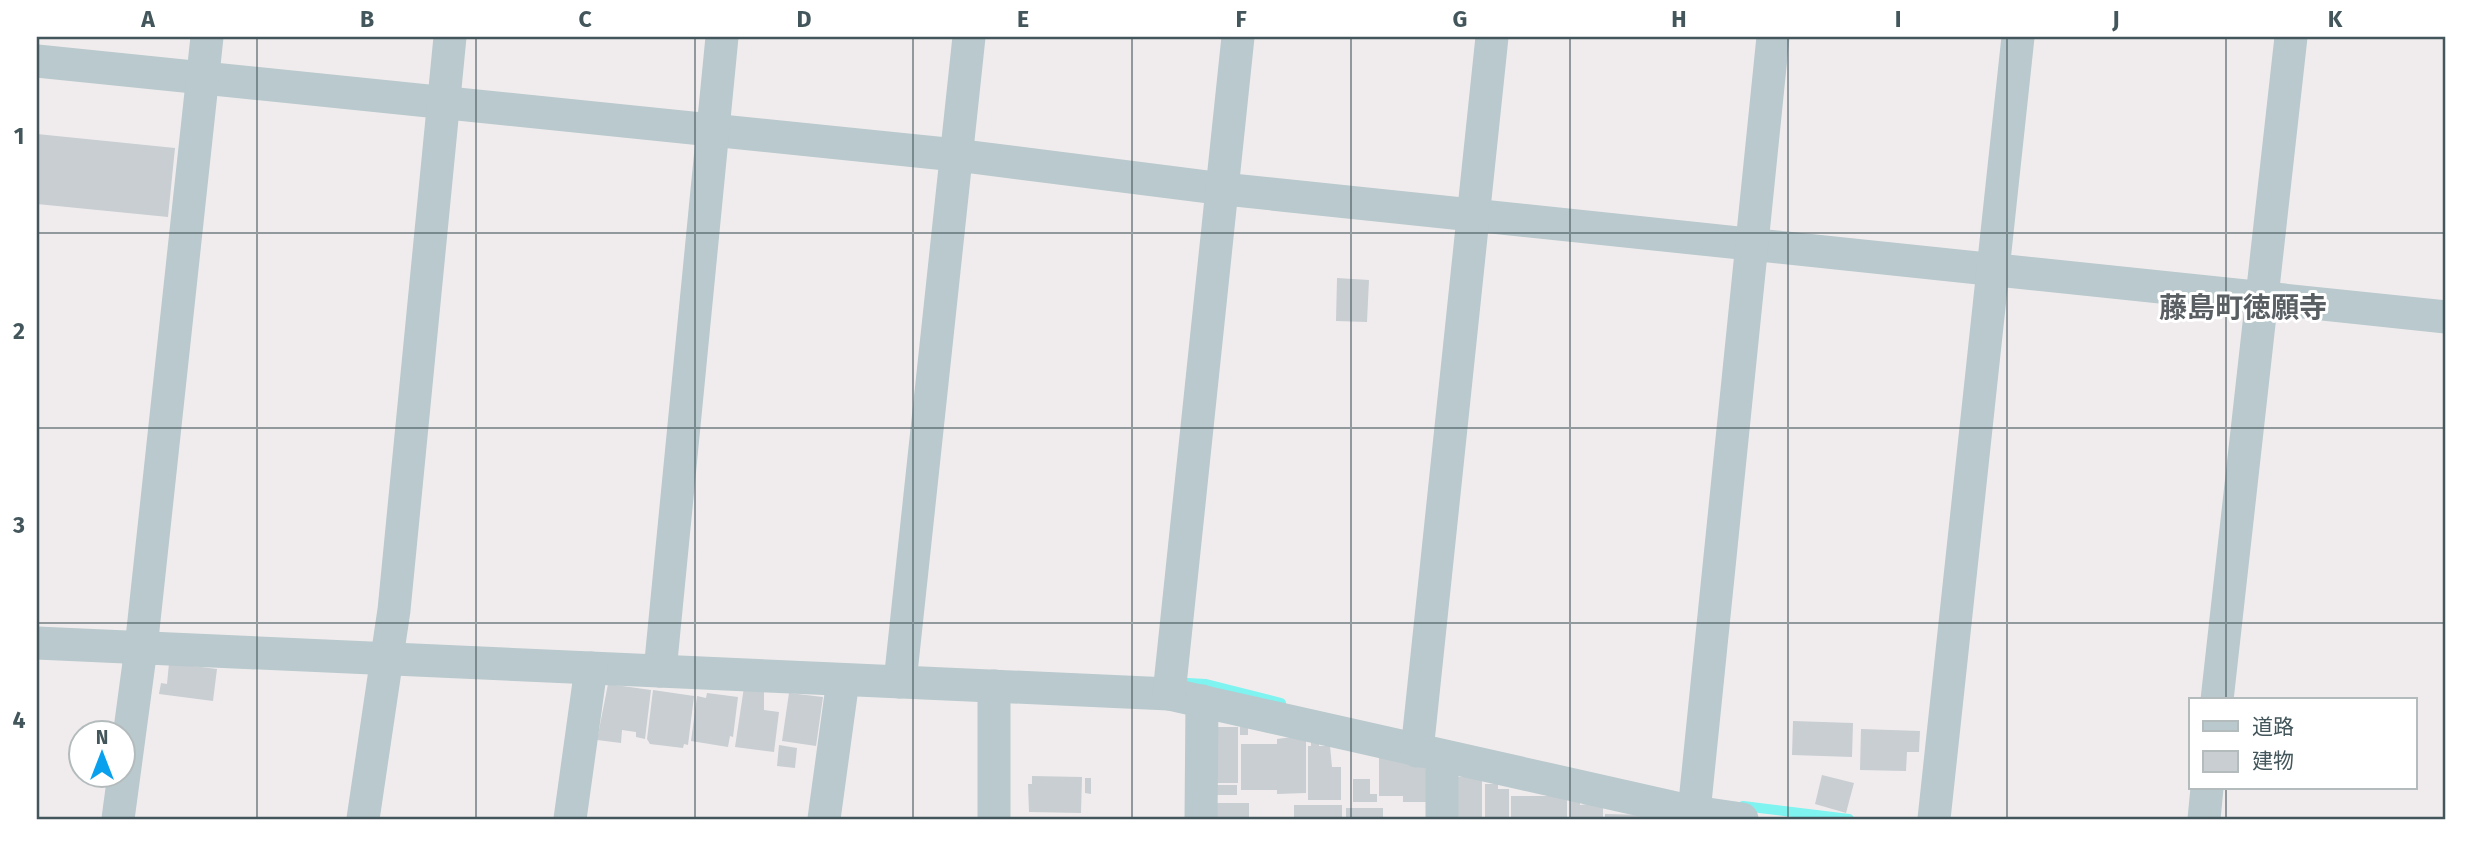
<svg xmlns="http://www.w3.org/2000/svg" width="2483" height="856" viewBox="0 0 2483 856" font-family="'Fira Sans','Noto Sans JP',sans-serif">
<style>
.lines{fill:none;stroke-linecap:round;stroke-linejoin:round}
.stream{stroke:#7ef3f0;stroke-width:10}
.building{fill:#c8ced2}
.minor{stroke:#b9c9cd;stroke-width:33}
.grid{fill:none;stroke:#43565b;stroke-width:2;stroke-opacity:0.55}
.labels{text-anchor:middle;stroke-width:6;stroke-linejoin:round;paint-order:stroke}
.quarter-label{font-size:28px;font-weight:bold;fill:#595f62;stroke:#fff}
.neatline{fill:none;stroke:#43565b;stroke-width:2.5}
.grid-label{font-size:23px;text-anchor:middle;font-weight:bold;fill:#43565b}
</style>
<rect width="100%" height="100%" fill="#f0eced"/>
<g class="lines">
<!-- stream -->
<g class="stream">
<path d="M 1187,683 L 1206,684 L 1281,703"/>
<path d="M 1743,806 L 1849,819"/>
</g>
</g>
<!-- building -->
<g class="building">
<path d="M 37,134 L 175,148 L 168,217 L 37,204 Z"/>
<path d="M 1337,278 L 1369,280 L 1367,322 L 1336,321 Z"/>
<path d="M 169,663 L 217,669 L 213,701 L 159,694 L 161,683 L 167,684 Z"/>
<path d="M 608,684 L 651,690 L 645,739 L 636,737 L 636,732 L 622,730 L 621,743 L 597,740 Z"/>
<path d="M 744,687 L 764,690 L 764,710 L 779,712 L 774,752 L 735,747 Z"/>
<path d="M 653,690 L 694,696 L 688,745 L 684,744 L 683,748 L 650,744 L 647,739 Z"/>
<path d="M 707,693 L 738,697 L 733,737 L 730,736 L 728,747 L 691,741 L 697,696 L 706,698 Z"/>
<path d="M 789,693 L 823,697 L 816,746 L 782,741 Z"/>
<path d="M 1793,721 L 1853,723 L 1852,757 L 1792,755 Z"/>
<rect x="1240" y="725" width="8" height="10"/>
<rect x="1213" y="727" width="25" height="56"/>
<path d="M 1861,729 L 1920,731 L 1919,752 L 1907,752 L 1906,771 L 1860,770 Z"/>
<path d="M 1311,736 L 1319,736 L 1319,746 L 1330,746 L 1332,767 L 1341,767 L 1341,800 L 1308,800 L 1308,746 L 1311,746 Z"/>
<path d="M 1292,737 L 1306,737 L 1306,793 L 1277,794 L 1277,790 L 1241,790 L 1241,744 L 1277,744 L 1277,739 Z"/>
<path d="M 779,745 L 797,748 L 795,768 L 777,766 Z"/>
<path d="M 1379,755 L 1425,764 L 1425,769 L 1432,769 L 1432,802 L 1403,802 L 1403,796 L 1379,796 Z"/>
<path d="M 1482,775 L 1482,819 L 1455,819 L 1455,777 Z"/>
<path d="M 1822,775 L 1854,783 L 1846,813 L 1815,804 Z"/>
<path d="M 1032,776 L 1082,777 L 1081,813 L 1029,812 L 1028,784 L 1032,784 Z"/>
<path d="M 1085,778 L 1091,778 L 1091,794 L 1085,793 Z"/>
<path d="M 1353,779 L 1370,779 L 1370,794 L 1377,794 L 1377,802 L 1353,802 Z"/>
<path d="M 1485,784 L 1498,784 L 1498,789 L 1509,789 L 1509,819 L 1485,819 Z"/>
<rect x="1211" y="785" width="26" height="10"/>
<rect x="1511" y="796" width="56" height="23"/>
<path d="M 1570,800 L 1580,800 L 1580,805 L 1603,802 L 1603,819 L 1570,819 Z"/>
<rect x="1209" y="803" width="40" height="16"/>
<rect x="1294" y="805" width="48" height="14"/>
<rect x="1346" y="808" width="37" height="11"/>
<path d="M 1605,814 L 1685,816 L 1685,819 L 1605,819 Z"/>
</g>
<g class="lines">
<!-- minor -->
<g class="minor">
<path d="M 37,61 L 956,155 L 1224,189 L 2446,317"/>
<path d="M 37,643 L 1169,694 L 1694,812 L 1742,819"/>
<path d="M 660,671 L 722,37"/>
<path d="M 900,682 L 969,37"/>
<path d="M 994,686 L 994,819"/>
<path d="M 1169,694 L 1238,37"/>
<path d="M 2217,700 L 2291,37"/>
<path d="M 1417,751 L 1492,37"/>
<path d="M 1442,757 L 1442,819"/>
<path d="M 1694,812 L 1773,37"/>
<path d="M 118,819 L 141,648 L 207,37"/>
<path d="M 363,819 L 394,610 L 450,37"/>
<path d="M 570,819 L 591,668"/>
<path d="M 824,819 L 843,680"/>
<path d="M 1201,819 L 1202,701"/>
<path d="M 1934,819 L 2018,37"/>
<path d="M 2204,819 L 2207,788"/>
</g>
</g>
<!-- grid -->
<path class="grid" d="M 257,37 L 257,819M 476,37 L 476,819M 695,37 L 695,819M 913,37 L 913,819M 1132,37 L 1132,819M 1351,37 L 1351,819M 1570,37 L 1570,819M 1788,37 L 1788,819M 2007,37 L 2007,819M 2226,37 L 2226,700M 37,233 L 2446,233M 37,428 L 2446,428M 37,623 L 2446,623M 2226,788 L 2226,819"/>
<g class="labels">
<!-- quarter labels -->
<g class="quarter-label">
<text x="2243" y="317">藤島町徳願寺</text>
</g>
</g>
<!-- border -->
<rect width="2483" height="856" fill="none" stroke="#ffffff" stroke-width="77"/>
<!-- legend -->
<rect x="2189" y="698" width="228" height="91" fill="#ffffff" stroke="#b4bbbd" stroke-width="2"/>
<rect x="2203" y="721" width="35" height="10" fill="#b9c9cd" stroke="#b4bbbd" stroke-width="2"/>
<text x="2252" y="734" font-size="21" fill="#43565b">道路</text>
<rect x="2203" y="751" width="35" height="21" fill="#c8ced2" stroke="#b4bbbd" stroke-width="2"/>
<text x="2252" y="768" font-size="21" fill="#43565b">建物</text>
<!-- north arrow -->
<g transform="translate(102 754)"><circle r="33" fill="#ffffff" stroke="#b4bbbd" stroke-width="2"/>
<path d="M0-5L12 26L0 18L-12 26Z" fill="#09a1ed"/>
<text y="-10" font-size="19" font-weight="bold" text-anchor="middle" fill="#43565b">N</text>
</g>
<rect x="38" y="38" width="2406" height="780" class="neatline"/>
<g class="grid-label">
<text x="148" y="27">A</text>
<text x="367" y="27">B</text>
<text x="585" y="27">C</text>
<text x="804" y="27">D</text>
<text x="1023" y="27">E</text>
<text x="1241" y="27">F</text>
<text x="1460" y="27">G</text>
<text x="1679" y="27">H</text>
<text x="1898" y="27">I</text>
<text x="2116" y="27">J</text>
<text x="2335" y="27">K</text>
<text x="19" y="144">1</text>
<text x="19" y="339">2</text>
<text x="19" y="533">3</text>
<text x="19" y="728">4</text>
</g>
</svg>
